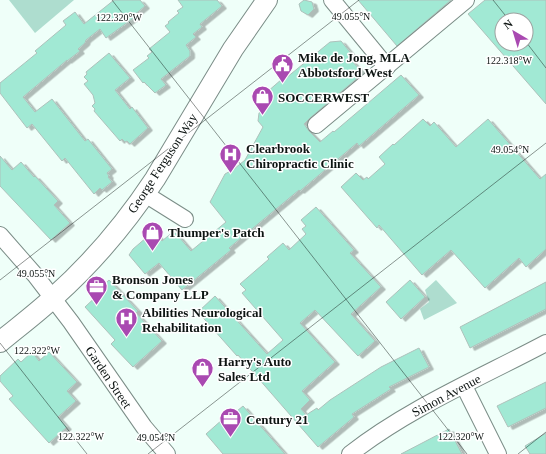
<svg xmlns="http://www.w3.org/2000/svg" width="546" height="454" viewBox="0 0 546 454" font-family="'Times New Roman',serif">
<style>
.green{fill:#aeddcf}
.building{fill:#a1e9d4;stroke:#aec1bb;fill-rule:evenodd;filter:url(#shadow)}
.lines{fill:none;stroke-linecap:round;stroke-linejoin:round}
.minor-casing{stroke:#7b8d87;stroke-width:18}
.major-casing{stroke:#7b8d87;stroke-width:22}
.minor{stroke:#fff;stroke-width:16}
.major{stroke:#fff;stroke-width:20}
.ticks{fill:none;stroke:#0d1412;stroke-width:1;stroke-opacity:0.45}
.labels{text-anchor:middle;stroke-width:3;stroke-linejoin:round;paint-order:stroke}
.poi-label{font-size:13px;font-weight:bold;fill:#0d1412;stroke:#fff;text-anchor:start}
.street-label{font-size:13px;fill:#0d1412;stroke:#fff}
.ticks-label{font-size:10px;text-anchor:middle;fill:#0d1412;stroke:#fff;stroke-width:3;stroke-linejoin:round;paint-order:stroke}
</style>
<defs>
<filter id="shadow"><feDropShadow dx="4.5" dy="2.5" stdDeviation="0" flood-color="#0004"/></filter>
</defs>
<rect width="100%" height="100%" fill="#effff9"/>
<!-- green -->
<g class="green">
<path d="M 9,0 L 74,0 L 35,33 Z"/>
<path d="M 436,280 L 457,303 L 424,320 L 420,309 L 429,302 L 425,290 Z"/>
</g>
<!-- building -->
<g class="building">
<path d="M 114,0 L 140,0 L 145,6 L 133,16 L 135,17 L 106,38 L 100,29 L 86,40 L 85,43 L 78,49 L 80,51 L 67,61 L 67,60 L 23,97 L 35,112 L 52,99 L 85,141 L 88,139 L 112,169 L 107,173 L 109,176 L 108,177 L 112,182 L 102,190 L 100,188 L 94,194 L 65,158 L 62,161 L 32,124 L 27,128 L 0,93 L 0,83 L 37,53 L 35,51 L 66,25 L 63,21 L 75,12 L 84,24 Z"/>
<path d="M 178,0 L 217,0 L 222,6 L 200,24 L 202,27 L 193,34 L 196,37 L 186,45 L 190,51 L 190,56 L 161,79 L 166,85 L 155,93 L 144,82 L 143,83 L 133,70 L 149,58 L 147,56 L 152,52 L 149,49 L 170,32 L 165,26 L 169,23 L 168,22 L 179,13 L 177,11 L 183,7 Z"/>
<path d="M 304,0 L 312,2 L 314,9 L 308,15 L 301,11 L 299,4 Z"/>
<path d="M 358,0 L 451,0 L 397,46 Z"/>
<path d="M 485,0 L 546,0 L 546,104 L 468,14 ZM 502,20 L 526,20 L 526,44 L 502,44 Z"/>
<path d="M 341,41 L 354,57 L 351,60 L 361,71 L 361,75 L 310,118 L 304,124 L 309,131 L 320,142 L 333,131 L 334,132 L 401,75 L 419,95 L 359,146 L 357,143 L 300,191 L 299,190 L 229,248 L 231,250 L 182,290 L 159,263 L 145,274 L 129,255 L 133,249 L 154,231 L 162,241 L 174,231 L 191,251 L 226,222 L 210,202 L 225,174 L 234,169 L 245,160 L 263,127 L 258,121 L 259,113 L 265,106 L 267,92 L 282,79 L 286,78 L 330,42 Z"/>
<path d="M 109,53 L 130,78 L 115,90 L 130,109 L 132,107 L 148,128 L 130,144 L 127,141 L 125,142 L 122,139 L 120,141 L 94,111 L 95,109 L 92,106 L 95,103 L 93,95 L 84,84 L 88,81 L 84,77 L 87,74 L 86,72 Z"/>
<path d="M 423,119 L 430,126 L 434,122 L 456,147 L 488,119 L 540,179 L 546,174 L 546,249 L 526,267 L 519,258 L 485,288 L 451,250 L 422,275 L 379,225 L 377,228 L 341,187 L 356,173 L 363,180 L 367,177 L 368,179 L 385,164 L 379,157 L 393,144 L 394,145 Z"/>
<path d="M 0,156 L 12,170 L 21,162 L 34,177 L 35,176 L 58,201 L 54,205 L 70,223 L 51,240 L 0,186 Z"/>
<path d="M 316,207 L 354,250 L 350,253 L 381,287 L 351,314 L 375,341 L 358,356 L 315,310 L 300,323 L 335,362 L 302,391 L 310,400 L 301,409 L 306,415 L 317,408 L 318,410 L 330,400 L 381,367 L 419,348 L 429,367 L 389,387 L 391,389 L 352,414 L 354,417 L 318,447 L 238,355 L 237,356 L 198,312 L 215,296 L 267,354 L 283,340 L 242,293 L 246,290 L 240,284 L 269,259 L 267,257 L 283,243 L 289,250 L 306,234 L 302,229 L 306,226 L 301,220 Z"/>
<path d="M 109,280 L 138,311 L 136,313 L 162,341 L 133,367 L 111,344 L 115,340 L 85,307 L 102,291 L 99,289 Z"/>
<path d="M 410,280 L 425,297 L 401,319 L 386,302 Z"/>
<path d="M 546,282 L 546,309 L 470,348 L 460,327 Z"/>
<path d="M 32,352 L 39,361 L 49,352 L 77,382 L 67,391 L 76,401 L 58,417 L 67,427 L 49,443 L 9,399 L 13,396 L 0,381 L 0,376 L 18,359 L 21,362 Z"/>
<path d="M 546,382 L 546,408 L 508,427 L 497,406 Z"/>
<path d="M 243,406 L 285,454 L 223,454 L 206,434 L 223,419 L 225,421 Z"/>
<path d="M 449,429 L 462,454 L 401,454 Z"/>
<path d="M 546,433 L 546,454 L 530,454 L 525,446 Z"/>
</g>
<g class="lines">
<defs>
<g id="minor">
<path d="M 332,0 L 387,67"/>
<path d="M 316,125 L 466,0"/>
<path d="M 145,194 L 185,219"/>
<path d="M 0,235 L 35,275 L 71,322 L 144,427 L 167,454"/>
<path d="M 464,386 L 498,454"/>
<path d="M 350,454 C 409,408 480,378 546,343"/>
</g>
<path id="major" d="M 0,342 C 18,327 37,313 54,297 C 92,263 126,223 155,179 L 233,49 L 267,0"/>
</defs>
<!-- minor casing -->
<use href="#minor" class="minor-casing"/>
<!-- major casing -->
<use href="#major" class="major-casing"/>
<!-- minor -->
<use href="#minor" class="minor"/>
<!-- major -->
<use href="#major" class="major"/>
</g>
<!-- ticks -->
<path class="ticks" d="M 112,0 L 467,454M 493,0 L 509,20M 526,42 L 546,68M 0,280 L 359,0M 0,343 L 87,454M 148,454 L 546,143M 518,454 L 546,432"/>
<!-- icons -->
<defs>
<symbol id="civic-pin" viewBox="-11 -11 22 30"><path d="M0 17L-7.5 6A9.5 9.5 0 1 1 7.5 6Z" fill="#a949b1" stroke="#fff"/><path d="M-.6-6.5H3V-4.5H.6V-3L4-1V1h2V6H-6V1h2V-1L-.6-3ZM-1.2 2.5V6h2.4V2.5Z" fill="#fff"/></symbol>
<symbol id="shop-pin" viewBox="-11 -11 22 30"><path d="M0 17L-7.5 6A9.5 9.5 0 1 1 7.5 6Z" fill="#a949b1" stroke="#fff"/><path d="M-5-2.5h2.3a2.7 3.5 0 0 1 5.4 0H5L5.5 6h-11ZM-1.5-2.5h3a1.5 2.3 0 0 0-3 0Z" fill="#fff"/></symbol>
<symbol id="hospital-pin" viewBox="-11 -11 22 30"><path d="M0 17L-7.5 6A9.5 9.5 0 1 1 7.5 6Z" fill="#a949b1" stroke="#fff"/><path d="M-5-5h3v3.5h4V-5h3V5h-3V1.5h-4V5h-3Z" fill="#fff"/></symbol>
<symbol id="office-pin" viewBox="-11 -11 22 30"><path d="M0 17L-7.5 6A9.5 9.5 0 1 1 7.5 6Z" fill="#a949b1" stroke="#fff"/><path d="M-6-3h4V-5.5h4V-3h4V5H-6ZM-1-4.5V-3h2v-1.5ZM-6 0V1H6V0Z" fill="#fff"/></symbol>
</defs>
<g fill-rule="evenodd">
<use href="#civic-pin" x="270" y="52" width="25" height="34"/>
<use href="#shop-pin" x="250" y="84" width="25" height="34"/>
<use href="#hospital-pin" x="218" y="142" width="25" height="34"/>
<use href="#shop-pin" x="140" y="220" width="25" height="34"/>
<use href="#office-pin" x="84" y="274" width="25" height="34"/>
<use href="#hospital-pin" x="114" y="306" width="25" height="34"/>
<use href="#shop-pin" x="190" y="356" width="25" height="34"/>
<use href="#office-pin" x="218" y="406" width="25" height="34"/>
</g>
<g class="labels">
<!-- poi labels -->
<g class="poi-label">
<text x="298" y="62">Mike de Jong, MLA<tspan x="298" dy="15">Abbotsford West</tspan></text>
<text x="278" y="102">SOCCERWEST</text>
<text x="246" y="153">Clearbrook<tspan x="246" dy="15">Chiropractic Clinic</tspan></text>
<text x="168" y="237">Thumper's Patch</text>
<text x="112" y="284">Bronson Jones<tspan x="112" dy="15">&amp; Company LLP</tspan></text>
<text x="142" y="317">Abilities Neurological<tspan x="142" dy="15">Rehabilitation</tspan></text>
<text x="218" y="366">Harry's Auto<tspan x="218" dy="15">Sales Ltd</tspan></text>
<text x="246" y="424">Century 21</text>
</g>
<!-- street labels -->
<g class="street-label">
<text transform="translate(162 163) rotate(-57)" y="5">George Ferguson Way</text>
<text transform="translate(109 377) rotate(56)" y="5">Garden Street</text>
<text transform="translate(446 395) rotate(-28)" y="5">Simon Avenue</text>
</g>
</g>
<g class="ticks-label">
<text x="351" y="20">49.055°N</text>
<text x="119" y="21">122.320°W</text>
<text x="509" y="64">122.318°W</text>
<text x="510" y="153">49.054°N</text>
<text x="36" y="277">49.055°N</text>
<text x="37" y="354">122.322°W</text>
<text x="81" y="440">122.322°W</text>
<text x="461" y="440">122.320°W</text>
<text x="156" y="441">49.054°N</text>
</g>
<!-- north arrow -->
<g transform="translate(514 32) rotate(322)"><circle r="19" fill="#ffffff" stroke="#9ea1a0"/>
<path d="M0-3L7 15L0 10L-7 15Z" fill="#a949b1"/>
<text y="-6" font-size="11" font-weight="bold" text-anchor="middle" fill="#0d1412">N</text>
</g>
</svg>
